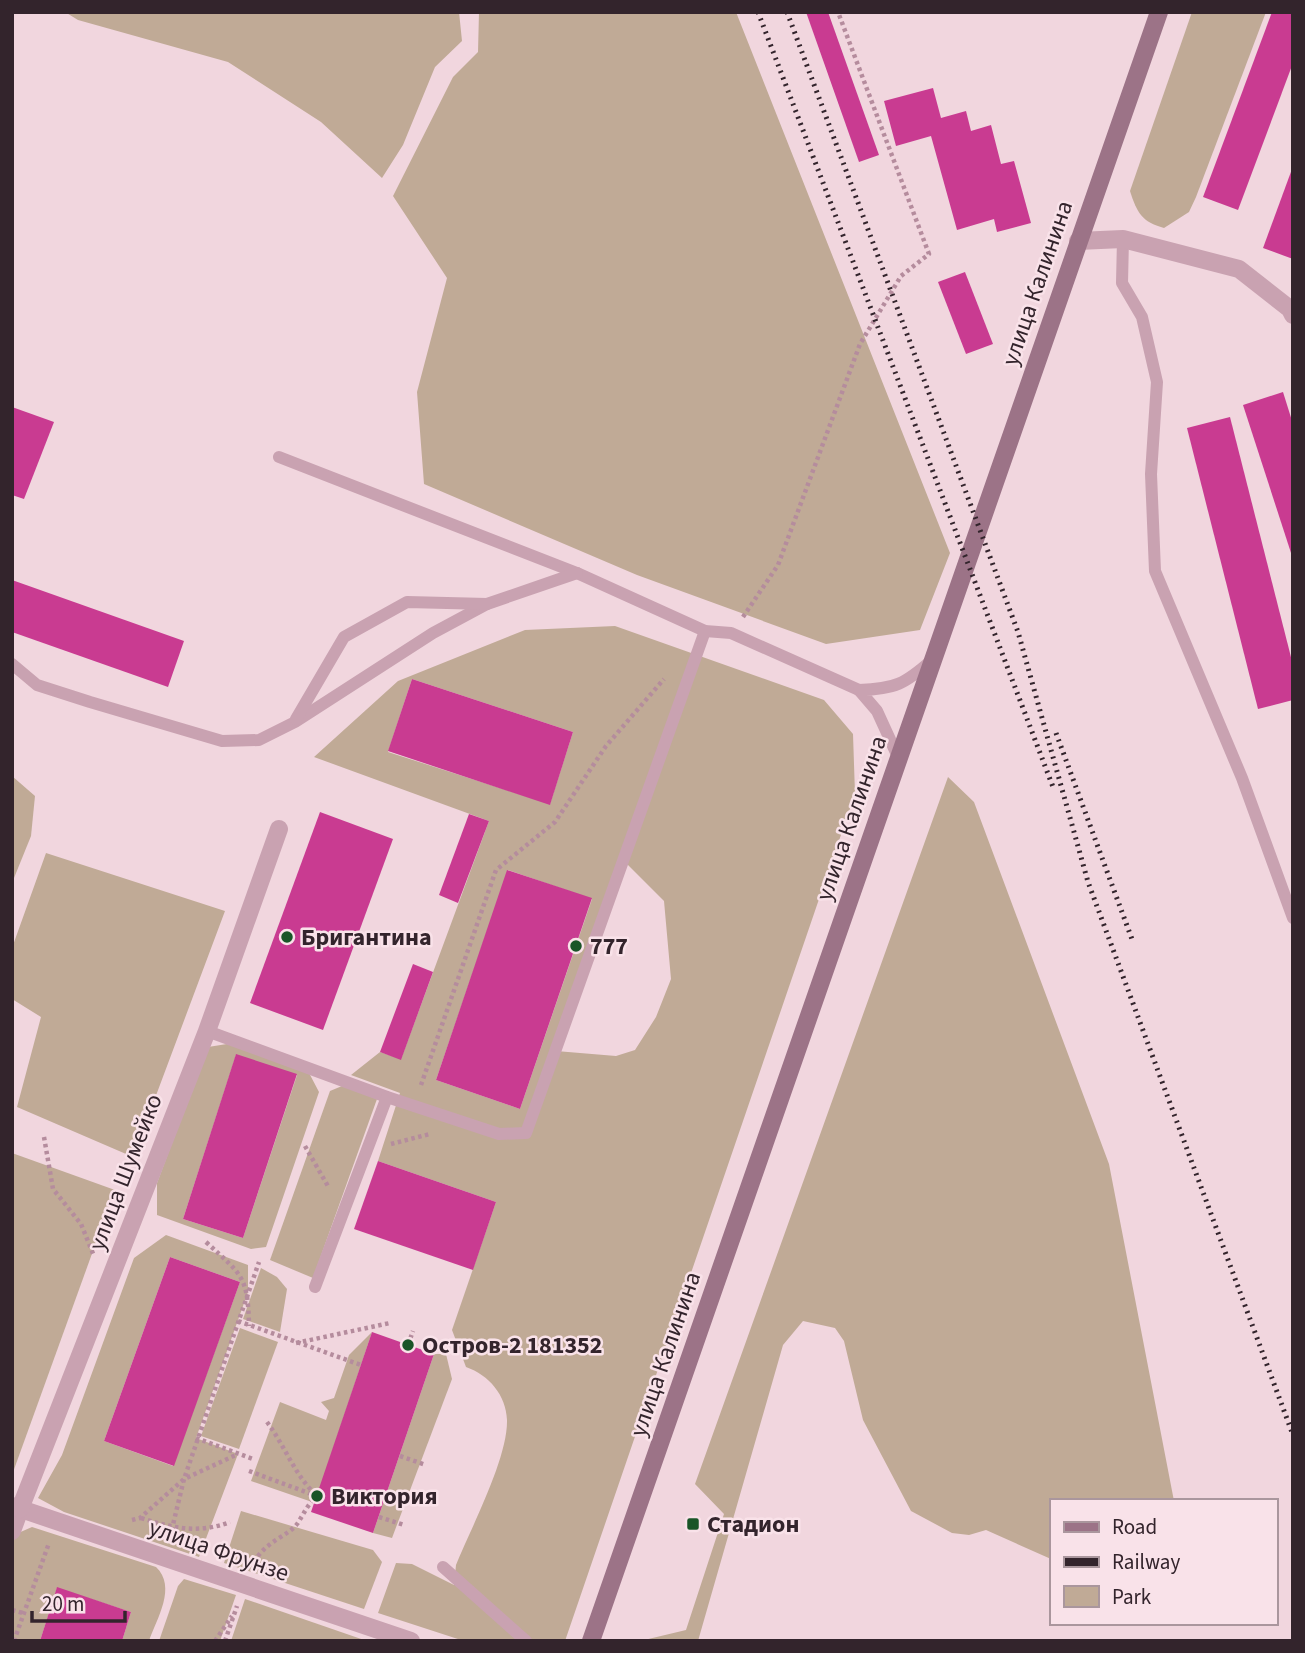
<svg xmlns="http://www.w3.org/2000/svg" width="1305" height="1653" viewBox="0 0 1305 1653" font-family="'Source Sans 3',sans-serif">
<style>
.green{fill:#c0aa96;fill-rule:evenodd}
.building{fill:#c93b91}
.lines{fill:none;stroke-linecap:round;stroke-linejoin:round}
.path{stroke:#b58c9d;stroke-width:4.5;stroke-dasharray:3.5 3.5;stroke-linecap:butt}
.service{stroke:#c9a2b1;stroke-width:12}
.pedestrian{stroke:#c9a2b1;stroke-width:18}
.minor{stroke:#c9a2b1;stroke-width:18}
.secondary{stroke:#9c7387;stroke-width:18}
.rail{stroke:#33242c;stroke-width:5;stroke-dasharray:2 5;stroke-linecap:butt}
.poi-dot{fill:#195527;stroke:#f9e2e9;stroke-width:2.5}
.labels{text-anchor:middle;stroke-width:5;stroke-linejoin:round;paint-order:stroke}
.street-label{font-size:24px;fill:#33242c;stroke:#f9e2e9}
.poi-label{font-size:24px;font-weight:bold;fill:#33242c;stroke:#f9e2e9;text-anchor:start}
</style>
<rect width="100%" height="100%" fill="#f1d6de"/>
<!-- green -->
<g class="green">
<path d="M 65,12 L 459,12 L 462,41 L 435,67 L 403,145 L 382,178 L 321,122 L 228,62 L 78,20 Z"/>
<path d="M 479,12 L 736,12 L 950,553 L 920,630 L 826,644 L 637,575 L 424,484 L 417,392 L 447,278 L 393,196 L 453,77 L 478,52 Z"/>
<path d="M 1192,12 L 1266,12 L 1196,197 L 1189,212 L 1164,228 C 1142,222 1137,213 1130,191 Z"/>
<path d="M 615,626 L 824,700 L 853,734 L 855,794 L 565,1641 L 464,1641 L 378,1613 L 396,1563 L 412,1564 L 454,1585 L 456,1565 C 471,1528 508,1458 507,1420 C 506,1395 489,1375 466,1367 L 452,1330 L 496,1202 L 378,1161 L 400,1093 L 351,1075 L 380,1052 L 401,1059 L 489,821 L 314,757 L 398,681 L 525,630 ZM 412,679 L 573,732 L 550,804 L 388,752 ZM 624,861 L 664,901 L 671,979 L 656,1017 L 635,1050 L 616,1056 L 556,1051 ZM 508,870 L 592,899 L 520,1109 L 436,1080 Z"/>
<path d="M 12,776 L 35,796 L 31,836 L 12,883 Z"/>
<path d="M 948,777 L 974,802 L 1109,1164 L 1174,1501 L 1051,1501 L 1051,1559 L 986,1530 L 969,1535 L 952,1533 L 911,1511 L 863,1420 L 844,1341 L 835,1328 L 803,1321 L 783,1345 L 698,1641 L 640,1641 L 686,1630 L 724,1514 L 695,1484 Z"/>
<path d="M 46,853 L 225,911 L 133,1157 L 17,1107 L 41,1017 L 12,999 L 12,948 Z"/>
<path d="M 227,1044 L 308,1071 L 319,1092 L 266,1247 L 251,1249 L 157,1215 L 157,1183 L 208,1047 ZM 236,1055 L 297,1075 L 243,1238 L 183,1219 Z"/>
<path d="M 342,1086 L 377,1099 L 313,1278 L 270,1260 L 330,1091 Z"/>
<path d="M 12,1153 L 115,1190 L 12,1475 Z"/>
<path d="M 166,1235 L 248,1265 L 248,1292 L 196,1438 L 238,1454 L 199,1557 L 64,1512 L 38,1498 L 62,1455 L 134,1258 ZM 170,1257 L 240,1282 L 173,1466 L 104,1441 Z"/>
<path d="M 261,1268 L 277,1277 L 287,1289 L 280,1332 L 243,1319 Z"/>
<path d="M 240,1328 L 278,1342 L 239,1449 L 201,1436 Z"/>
<path d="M 372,1332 L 315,1503 L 251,1481 L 280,1402 L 326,1420 L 329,1411 L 321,1402 L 334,1398 L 349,1355 Z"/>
<path d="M 434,1354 L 446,1354 L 452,1379 L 392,1538 L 373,1533 Z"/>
<path d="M 241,1511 L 373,1550 L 382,1562 L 364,1609 L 224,1563 Z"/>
<path d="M 32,1527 L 156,1567 C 177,1587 157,1618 149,1641 L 122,1641 L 131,1612 L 57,1588 L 40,1641 L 12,1641 L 12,1545 L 16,1534 Z"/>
<path d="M 184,1579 L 236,1595 L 220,1641 L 159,1641 L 178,1586 Z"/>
<path d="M 245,1599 L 367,1641 L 231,1641 Z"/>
</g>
<!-- building -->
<g class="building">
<path d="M 806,12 L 828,12 L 879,155 L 859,162 Z"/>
<path d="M 1272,12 L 1293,12 L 1293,63 L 1238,210 L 1203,197 Z"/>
<path d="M 933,88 L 941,118 L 966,111 L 971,131 L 991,125 L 1001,164 L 1014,161 L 1031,223 L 997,232 L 994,219 L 957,230 L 931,136 L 896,146 L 884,101 Z"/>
<path d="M 1292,169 L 1293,169 L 1293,259 L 1263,248 Z"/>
<path d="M 965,272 L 993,344 L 966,354 L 938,282 Z"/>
<path d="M 1283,392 L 1293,424 L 1292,556 L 1243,405 Z"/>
<path d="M 12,407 L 54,422 L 24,499 L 12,495 Z"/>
<path d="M 1230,417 L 1293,665 L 1293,700 L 1258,709 L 1187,428 Z"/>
<path d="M 12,580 L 184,641 L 168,687 L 12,632 Z"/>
<path d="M 412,679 L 573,732 L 550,805 L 388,751 Z"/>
<path d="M 320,812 L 393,839 L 323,1030 L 250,1003 Z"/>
<path d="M 469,814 L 489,821 L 458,903 L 439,895 Z"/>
<path d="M 507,870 L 592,898 L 520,1109 L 436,1080 Z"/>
<path d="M 413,964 L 433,972 L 401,1060 L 380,1052 Z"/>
<path d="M 236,1054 L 297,1074 L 243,1238 L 183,1219 Z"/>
<path d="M 378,1161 L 496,1202 L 473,1270 L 354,1229 Z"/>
<path d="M 170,1257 L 240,1282 L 174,1466 L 104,1441 Z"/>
<path d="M 372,1332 L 434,1354 L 373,1533 L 311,1512 Z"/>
<path d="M 57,1587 L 131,1612 L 122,1641 L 40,1641 Z"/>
</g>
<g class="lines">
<!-- path -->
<g class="path">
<path d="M 743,617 L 778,565 L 860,344 L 901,276 L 929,254 L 838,12"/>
<path d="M 421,1085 L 496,870 L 555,822 L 606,746 L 664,679"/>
<path d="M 44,1137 L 53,1189 L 81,1224 L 94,1256"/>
<path d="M 391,1144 L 430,1134"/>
<path d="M 305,1146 L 329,1188"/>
<path d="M 206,1242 C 242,1275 248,1276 249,1326"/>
<path d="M 238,1321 L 361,1365"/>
<path d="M 296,1343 L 390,1323"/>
<path d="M 408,1345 L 413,1331"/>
<path d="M 267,1422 C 285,1446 295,1476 317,1496"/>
<path d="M 196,1438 L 253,1459"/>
<path d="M 400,1456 L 426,1465"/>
<path d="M 249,1471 L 314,1495"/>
<path d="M 379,1517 L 404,1525"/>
<path d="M 141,1518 C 172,1528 199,1534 230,1522"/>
<path d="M 132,1520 L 140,1518 L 184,1479 L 259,1262"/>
<path d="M 170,1537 L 184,1479 L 238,1454"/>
<path d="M 254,1562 C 266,1541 288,1536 297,1524 C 304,1514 307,1505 317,1496"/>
<path d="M 12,1610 L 23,1613"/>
<path d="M 14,1641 L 49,1543"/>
<path d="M 215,1641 L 232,1616"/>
<path d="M 225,1641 L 237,1606"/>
</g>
<!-- service -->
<g class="service">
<path d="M 1123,239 L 1122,283 L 1142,317 L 1157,382 L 1151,474 L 1155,571 L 1242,778 L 1293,918"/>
<path d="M 279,457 L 577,573 L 705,631 L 731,633 L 859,690"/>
<path d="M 12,664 L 37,685 L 90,702 L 222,741 L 259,740 L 295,722 L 433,633 L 487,604"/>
<path d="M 296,719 L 344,637 L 407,602 L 487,604 L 577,573"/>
<path d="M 898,757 L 877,711 L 859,690 C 895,689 905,684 932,660"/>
<path d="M 207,1031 L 387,1097 L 499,1134 L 526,1133 L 705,631"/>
<path d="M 315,1287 L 387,1097"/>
<path d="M 443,1567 L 526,1641"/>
</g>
<!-- pedestrian -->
<path class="pedestrian" d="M 12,1531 L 20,1509"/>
<!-- minor -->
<g class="minor">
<path d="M 1078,241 L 1123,239 L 1239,269 L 1290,309 L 1293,315"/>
<path d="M 12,1506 L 411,1641"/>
<path d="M 20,1509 L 207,1031 L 279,829"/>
</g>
<!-- secondary -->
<path class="secondary" d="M 591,1641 L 1159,12"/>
<!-- rail -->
<g class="rail">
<path d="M 758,12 L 1053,787"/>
<path d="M 787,12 L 1018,632 L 1088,882 L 1293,1435"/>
<path d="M 1056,733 L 1133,942"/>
</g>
</g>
<!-- markers -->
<g class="poi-dot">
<circle cx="287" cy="937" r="7"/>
<circle cx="576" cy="946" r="7"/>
<circle cx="408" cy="1345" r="7"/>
<circle cx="317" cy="1496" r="7"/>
<rect x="686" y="1517" width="14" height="14" rx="3.5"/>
</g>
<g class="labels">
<!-- street labels -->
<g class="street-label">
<text transform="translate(1037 283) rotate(-71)" y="8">улица Калинина</text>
<text transform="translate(851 818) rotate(-71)" y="8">улица Калинина</text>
<text transform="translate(125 1172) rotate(-69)" y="8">улица Шумейко</text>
<text transform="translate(665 1354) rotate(-71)" y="8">улица Калинина</text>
<text transform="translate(219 1550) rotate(19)" y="8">улица Фрунзе</text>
</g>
<!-- poi labels -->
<g class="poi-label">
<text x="301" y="945">Бригантина</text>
<text x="590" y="954">777</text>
<text x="422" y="1353">Остров-2 181352</text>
<text x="331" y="1504">Виктория</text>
<text x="707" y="1532">Стадион</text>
</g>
</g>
<!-- border -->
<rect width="1305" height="1653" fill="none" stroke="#33242c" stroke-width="28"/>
<!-- legend -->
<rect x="1050" y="1499" width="228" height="126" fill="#f9e2e9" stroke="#aa969d" stroke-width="2"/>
<rect x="1064" y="1522" width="35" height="10" fill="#9c7387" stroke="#aa969d" stroke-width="2"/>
<text x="1112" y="1534" font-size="21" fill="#33242c">Road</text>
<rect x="1064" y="1557" width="35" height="10" fill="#33242c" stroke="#aa969d" stroke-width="2"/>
<text x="1112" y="1569" font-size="21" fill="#33242c">Railway</text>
<rect x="1064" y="1586" width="35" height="21" fill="#c0aa96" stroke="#aa969d" stroke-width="2"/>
<text x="1112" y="1604" font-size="21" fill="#33242c">Park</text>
<!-- scale -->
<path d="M32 1611v10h93v-10" fill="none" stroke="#33242c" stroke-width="3.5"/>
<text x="42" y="1611" font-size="21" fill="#33242c" stroke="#f9e2e9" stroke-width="5" paint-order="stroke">20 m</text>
</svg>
